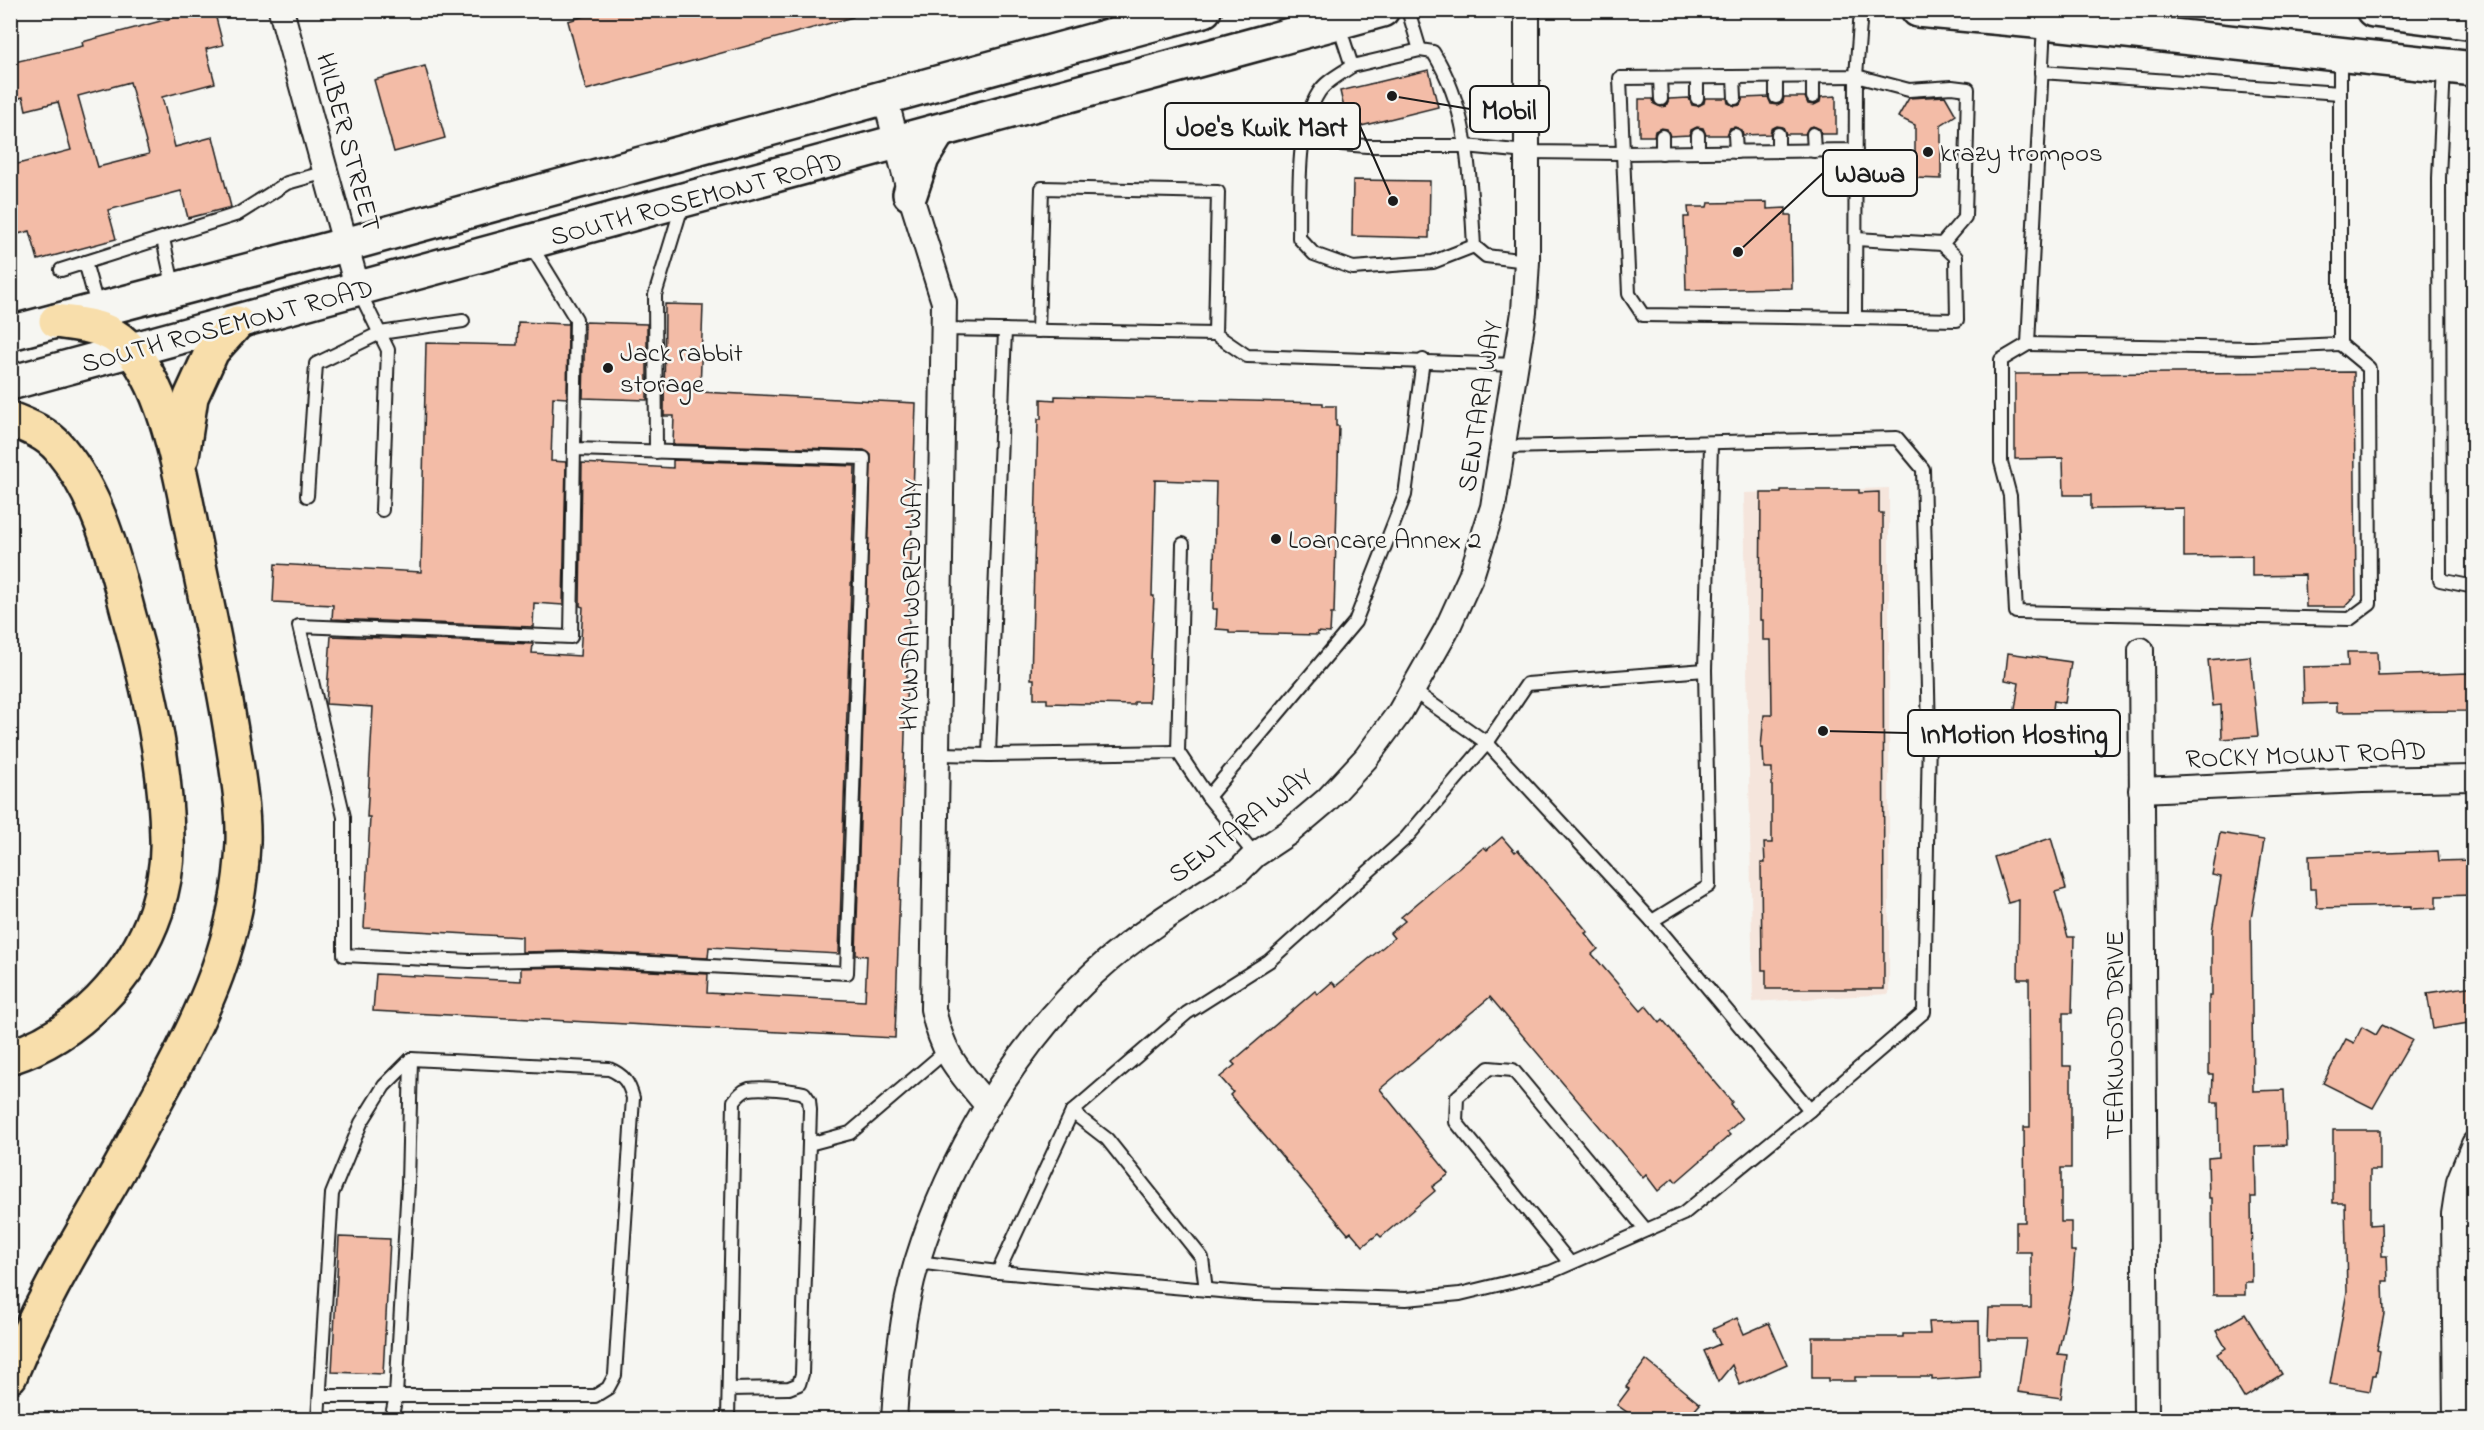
<svg xmlns="http://www.w3.org/2000/svg" width="2484" height="1430" viewBox="0 0 2484 1430" font-family="'Indie Flower',sans-serif">
<style>
.built{fill:#f5e5dc}
.building{fill:#f3bca7;stroke:#1c1c1c;stroke-width:1.5;fill-rule:evenodd}
.lines{fill:none;stroke-linecap:round;stroke-linejoin:round}
.lane-casing{stroke:#1c1c1c;stroke-width:16}
.street-casing{stroke:#1c1c1c;stroke-width:28}
.secondary-casing{stroke:#1c1c1c;stroke-width:38}
.highway-casing{stroke:#1c1c1c;stroke-width:38}
.lane{stroke:#f6f6f2;stroke-width:12}
.street{stroke:#f6f6f2;stroke-width:24}
.secondary{stroke:#f6f6f2;stroke-width:33}
.highway{stroke:#f8deab;stroke-width:33}
.poi-dot{fill:#1c1c1c;stroke:#f6f6f2;stroke-width:2}
.labels{text-anchor:middle;stroke-width:5;stroke-linejoin:round;paint-order:stroke}
.street-label{font-size:27px;fill:#1c1c1c;stroke:#f6f6f2}
.poi-label{font-size:27px;fill:#1c1c1c;stroke:#f6f6f2;text-anchor:start}
.leader{fill:none;stroke:#1c1c1c;stroke-width:2}
.callout-dot{fill:#1c1c1c;stroke:#f6f6f2;stroke-width:2}
.callout{fill:#f6f6f2;stroke:#1c1c1c;stroke-width:2}
.callout-label{font-size:28px;text-anchor:middle;font-weight:bold;fill:#1c1c1c}
</style>
<rect width="100%" height="100%" fill="#f6f6f2"/>
<filter id="ink" filterUnits="userSpaceOnUse"><feTurbulence type="fractalNoise" baseFrequency=".0167" numOctaves="2"/><feDisplacementMap in="SourceGraphic" scale="12" xChannelSelector="R" yChannelSelector="G"/><feConvolveMatrix kernelMatrix="1 2 1 2 8 2 1 2 1" color-interpolation-filters="sRGB"/></filter>
<g filter="url(#ink)">
<!-- built -->
<path class="built" d="M 1889,488 L 1889,994 L 1753,1002 L 1744,493 Z"/>
<!-- building -->
<g class="building">
<path d="M 202,10 L 214,10 L 223,45 L 206,49 L 215,83 L 162,97 L 175,147 L 213,137 L 231,207 L 188,218 L 181,191 L 108,210 L 116,239 L 38,260 L 30,231 L 10,236 L 10,166 L 71,150 L 58,102 L 26,110 L 23,97 L 10,101 L 10,63 L 83,46 L 82,42 ZM 130,82 L 149,154 L 98,167 L 78,96 Z"/>
<path d="M 605,10 L 852,10 L 853,17 L 586,90 L 568,21 Z"/>
<path d="M 425,66 L 445,138 L 394,152 L 374,80 Z"/>
<path d="M 1429,70 L 1438,107 L 1349,129 L 1340,91 Z"/>
<path d="M 1836,96 L 1836,134 L 1821,134 L 1820,129 L 1813,126 L 1808,128 L 1805,134 L 1786,134 L 1783,127 L 1777,126 L 1771,129 L 1770,134 L 1743,135 L 1742,130 L 1735,127 L 1730,128 L 1727,135 L 1706,135 L 1703,128 L 1697,127 L 1691,130 L 1690,135 L 1670,136 L 1667,129 L 1661,128 L 1655,131 L 1654,136 L 1639,136 L 1639,99 L 1653,99 L 1654,104 L 1661,107 L 1666,106 L 1669,99 L 1689,98 L 1692,105 L 1698,106 L 1704,103 L 1705,98 L 1727,98 L 1728,103 L 1735,106 L 1740,105 L 1743,98 L 1768,97 L 1771,104 L 1777,105 L 1783,102 L 1784,97 L 1805,97 L 1808,104 L 1814,105 L 1820,102 L 1821,97 Z"/>
<path d="M 1945,96 L 1956,115 L 1941,125 L 1941,179 L 1915,178 L 1915,125 L 1898,117 L 1909,98 Z"/>
<path d="M 1353,180 L 1430,181 L 1429,238 L 1352,236 Z"/>
<path d="M 1767,202 L 1767,209 L 1786,208 L 1786,215 L 1791,215 L 1792,288 L 1686,290 L 1684,217 L 1689,217 L 1688,207 L 1707,207 L 1708,203 Z"/>
<path d="M 665,304 L 703,305 L 700,392 L 916,403 L 895,1038 L 373,1011 L 376,974 L 521,981 L 521,968 L 572,967 L 708,974 L 707,993 L 865,1001 L 867,956 L 856,955 L 871,455 L 864,450 L 673,444 L 674,416 L 664,416 Z"/>
<path d="M 518,322 L 568,324 L 567,398 L 553,397 L 551,461 L 566,462 L 563,605 L 534,603 L 533,627 L 332,619 L 333,605 L 273,602 L 275,564 L 421,572 L 426,343 L 517,345 Z"/>
<path d="M 585,322 L 647,324 L 647,400 L 583,398 Z"/>
<path d="M 2354,372 L 2356,595 L 2345,607 L 2306,607 L 2305,575 L 2252,576 L 2252,556 L 2184,557 L 2184,508 L 2091,509 L 2091,495 L 2064,495 L 2063,458 L 2015,459 L 2015,374 Z"/>
<path d="M 1055,396 L 1323,403 L 1323,406 L 1336,406 L 1336,426 L 1339,426 L 1334,614 L 1331,614 L 1330,633 L 1317,632 L 1318,635 L 1229,633 L 1229,630 L 1216,629 L 1217,609 L 1213,609 L 1216,482 L 1155,480 L 1152,596 L 1154,596 L 1149,702 L 1134,702 L 1134,705 L 1047,703 L 1047,699 L 1034,699 L 1034,679 L 1031,679 L 1038,419 L 1041,419 L 1041,399 L 1055,400 Z"/>
<path d="M 673,460 L 855,466 L 839,954 L 709,947 L 708,958 L 572,951 L 522,952 L 522,937 L 364,928 L 370,817 L 367,817 L 373,707 L 326,704 L 331,636 L 533,644 L 532,653 L 580,656 L 583,607 L 580,606 L 582,463 L 673,468 Z"/>
<path d="M 1781,490 L 1859,490 L 1859,493 L 1879,492 L 1879,513 L 1883,513 L 1884,989 L 1766,989 L 1766,970 L 1762,970 L 1761,863 L 1765,863 L 1764,843 L 1772,843 L 1772,768 L 1764,768 L 1763,748 L 1761,748 L 1764,715 L 1772,715 L 1771,640 L 1763,640 L 1763,620 L 1760,620 L 1761,493 L 1781,493 Z"/>
<path d="M 2347,652 L 2377,652 L 2378,676 L 2469,673 L 2469,711 L 2337,712 L 2337,703 L 2304,704 L 2303,667 L 2348,666 Z"/>
<path d="M 2008,653 L 2071,662 L 2065,703 L 2054,701 L 2050,734 L 2012,729 L 2019,683 L 2005,680 Z"/>
<path d="M 2250,656 L 2258,736 L 2222,739 L 2221,705 L 2213,706 L 2208,660 Z"/>
<path d="M 2220,833 L 2264,840 L 2251,919 L 2253,1091 L 2284,1090 L 2286,1145 L 2255,1146 L 2256,1197 L 2251,1197 L 2252,1282 L 2245,1282 L 2245,1295 L 2213,1295 L 2212,1198 L 2209,1198 L 2208,1158 L 2219,1157 L 2218,1102 L 2212,1102 L 2213,1074 L 2209,1074 L 2209,996 L 2212,996 L 2212,931 L 2221,877 L 2212,875 Z"/>
<path d="M 1502,837 L 1515,852 L 1518,850 L 1588,932 L 1585,933 L 1598,949 L 1592,954 L 1641,1011 L 1646,1006 L 1660,1023 L 1663,1020 L 1732,1102 L 1730,1104 L 1742,1119 L 1727,1132 L 1730,1135 L 1676,1182 L 1673,1178 L 1658,1191 L 1646,1175 L 1643,1178 L 1490,997 L 1380,1089 L 1449,1174 L 1432,1187 L 1435,1191 L 1381,1237 L 1378,1234 L 1363,1246 L 1351,1232 L 1348,1234 L 1230,1095 L 1233,1092 L 1220,1077 L 1235,1065 L 1232,1062 L 1315,991 L 1318,994 L 1332,982 L 1336,986 L 1394,938 L 1390,933 L 1405,921 L 1401,917 L 1484,847 L 1487,850 Z"/>
<path d="M 2051,838 L 2066,889 L 2055,892 L 2068,937 L 2074,937 L 2072,1013 L 2063,1013 L 2063,1066 L 2071,1066 L 2071,1168 L 2061,1168 L 2061,1222 L 2071,1222 L 2071,1251 L 2075,1251 L 2072,1288 L 2058,1354 L 2067,1355 L 2061,1398 L 2018,1392 L 2026,1339 L 1988,1339 L 1989,1308 L 2031,1308 L 2031,1252 L 2016,1252 L 2016,1222 L 2025,1222 L 2024,1127 L 2030,1127 L 2029,979 L 2018,979 L 2019,900 L 2008,903 L 1994,857 Z"/>
<path d="M 2438,851 L 2439,861 L 2473,860 L 2474,895 L 2436,896 L 2436,908 L 2411,909 L 2411,906 L 2317,908 L 2316,889 L 2310,889 L 2309,856 Z"/>
<path d="M 2474,986 L 2474,1022 L 2433,1029 L 2427,993 Z"/>
<path d="M 2382,1025 L 2412,1040 L 2373,1108 L 2323,1083 L 2346,1039 L 2354,1043 L 2362,1027 L 2376,1035 Z"/>
<path d="M 2333,1130 L 2380,1130 L 2380,1170 L 2370,1170 L 2370,1225 L 2381,1224 L 2382,1256 L 2387,1256 L 2388,1281 L 2383,1281 L 2384,1314 L 2377,1350 L 2380,1351 L 2376,1375 L 2373,1375 L 2370,1391 L 2330,1384 L 2347,1292 L 2345,1203 L 2333,1203 Z"/>
<path d="M 339,1237 L 390,1239 L 383,1374 L 332,1372 Z"/>
<path d="M 2245,1314 L 2282,1374 L 2244,1398 L 2217,1354 L 2226,1348 L 2216,1331 Z"/>
<path d="M 1737,1318 L 1744,1334 L 1769,1323 L 1787,1364 L 1740,1385 L 1732,1365 L 1718,1382 L 1704,1351 L 1720,1344 L 1713,1329 Z"/>
<path d="M 1979,1321 L 1980,1377 L 1932,1380 L 1932,1377 L 1855,1377 L 1855,1381 L 1828,1381 L 1828,1378 L 1812,1378 L 1812,1337 L 1903,1337 L 1903,1334 L 1930,1334 L 1929,1322 Z"/>
<path d="M 1646,1360 L 1700,1404 L 1687,1419 L 1637,1419 L 1617,1405 L 1629,1389 L 1626,1387 Z"/>
</g>
<g class="lines">
<defs>
<g id="lane">
<path d="M 1338,23 L 1352,66 L 1420,50 L 1408,10"/>
<path d="M 2044,24 L 2028,344 L 2001,360 L 2001,462 L 2010,496 L 2016,612 L 2350,619 L 2370,604 L 2369,368 L 2340,344 L 2340,55"/>
<path d="M 1420,50 L 1433,52 C 1470,110 1470,180 1474,246 L 1486,256 L 1527,261"/>
<path d="M 1352,66 C 1342,73 1326,81 1319,92 C 1295,129 1300,194 1299,238 L 1314,254 L 1353,268 L 1433,262 L 1474,246"/>
<path d="M 2444,67 L 2439,178 L 2440,580 L 2474,587"/>
<path d="M 2041,72 L 2340,93"/>
<path d="M 1734,77 L 1735,98"/>
<path d="M 1776,77 L 1776,97"/>
<path d="M 1813,77 L 1813,97"/>
<path d="M 1660,78 L 1661,99"/>
<path d="M 1697,78 L 1697,98"/>
<path d="M 1310,110 L 1325,129 L 1341,144 L 1367,146 L 1466,146 L 1526,152 L 1623,153 L 1620,78 L 1856,76 L 1861,10"/>
<path d="M 1778,134 L 1778,151"/>
<path d="M 1813,134 L 1814,151"/>
<path d="M 1698,135 L 1698,152"/>
<path d="M 1735,135 L 1736,152"/>
<path d="M 1662,136 L 1662,153"/>
<path d="M 1856,150 L 1623,153 L 1629,294 L 1643,315 L 1855,318 L 1856,76 L 1909,90 L 1952,87 L 1968,89 L 1965,217 L 1942,244"/>
<path d="M 163,239 L 174,289"/>
<path d="M 530,244 L 576,319 L 571,637 L 299,626 L 344,817 L 344,955 L 470,961 L 572,959 L 847,973 L 864,458 L 574,449"/>
<path d="M 85,262 L 98,309"/>
<path d="M 61,270 L 238,214 L 287,183 L 326,172"/>
<path d="M 359,291 L 388,350 L 382,510"/>
<path d="M 1855,318 L 1957,320 L 1956,257 L 1942,244 L 1856,239"/>
<path d="M 944,329 L 1215,334 L 1247,356 L 1517,365"/>
<path d="M 1005,330 L 989,755 L 1178,752 L 1208,797 L 1255,855"/>
<path d="M 1038,331 L 1042,188 L 1218,192 L 1215,334"/>
<path d="M 2028,344 L 2252,348 L 2340,344"/>
<path d="M 1503,447 L 1897,438 L 1923,469 L 1929,735 L 1924,1012 L 1810,1110"/>
<path d="M 656,452 L 655,295 L 683,203"/>
<path d="M 307,496 L 316,364 L 380,333 L 463,321"/>
<path d="M 1178,752 L 1183,544"/>
<path d="M 938,754 L 989,755"/>
<path d="M 1208,797 L 1355,622 L 1405,495 L 1423,360"/>
<path d="M 1652,921 L 1709,886 L 1705,670 L 1711,444"/>
<path d="M 1072,1112 L 1107,1139 L 1202,1258 L 1206,1290"/>
<path d="M 809,1144 L 850,1133 L 946,1051"/>
<path d="M 917,1262 L 998,1272 L 1255,1294 L 1406,1299 L 1460,1294 L 1551,1272 L 1683,1214 L 1810,1110 L 1652,921 L 1487,743 L 1412,690"/>
<path d="M 1570,1263 L 1456,1122 L 1457,1097 L 1489,1068 L 1513,1070 L 1646,1230"/>
<path d="M 998,1272 L 1072,1112 L 1187,1013 L 1269,961 L 1406,838 L 1487,743 L 1527,684 L 1705,670"/>
<path d="M 318,1420 L 332,1194 L 361,1123 L 384,1086 L 411,1059 L 609,1069 C 624,1075 629,1083 633,1098 L 615,1375 L 608,1388 L 595,1396 L 320,1396"/>
<path d="M 391,1420 L 396,1396 L 408,1184 L 411,1059"/>
<path d="M 728,1420 L 734,1101 C 738,1096 742,1091 749,1089 C 763,1087 791,1090 804,1093 L 809,1100 L 810,1110 L 802,1374 L 799,1384 L 789,1388 L 730,1389"/>
</g>
<g id="street">
<path d="M 281,10 L 358,290"/>
<path d="M 885,97 L 910,194 L 944,302 L 933,1009 C 943,1056 958,1070 988,1106"/>
<path d="M 2141,650 L 2146,1420"/>
<path d="M 2141,790 L 2362,780 L 2474,778"/>
<path d="M 894,1420 C 897,1367 902,1312 917,1262 C 949,1158 1014,1047 1094,973 C 1137,933 1189,902 1239,871 L 1255,855 L 1288,833 L 1327,800 L 1366,758 L 1400,712 L 1446,631 L 1471,576 L 1493,507 L 1524,312 L 1527,261 L 1527,10"/>
<path d="M 2456,1420 L 2454,1214 L 2459,1181 L 2474,1144"/>
</g>
<g id="secondary">
<path d="M 1918,10 L 2044,22 L 2474,69"/>
<path d="M 2373,10 L 2474,23"/>
<path d="M 910,194 L 922,158 L 938,132"/>
<path d="M 10,333 L 345,245 L 1204,10"/>
<path d="M 10,383 L 1382,10"/>
</g>
<g id="highway">
<path d="M 10,419 C 28,426 48,434 60,449 C 99,496 114,558 129,616 C 149,688 166,763 167,839 C 168,862 163,889 156,911 C 134,976 77,1036 10,1057"/>
<path d="M 182,457 L 191,397 L 212,351 L 237,323"/>
<path d="M 10,1376 C 36,1311 71,1252 106,1192 C 125,1160 142,1126 160,1093 C 205,1011 239,939 243,843 C 244,811 238,775 233,743 C 221,665 203,588 188,511 C 178,461 160,362 113,335 C 96,325 75,324 56,321"/>
</g>
</defs>
<!-- lane casing -->
<use href="#lane" class="lane-casing"/>
<!-- street casing -->
<use href="#street" class="street-casing"/>
<!-- secondary casing -->
<use href="#secondary" class="secondary-casing"/>
<!-- highway casing -->
<use href="#highway" class="highway-casing"/>
<!-- lane -->
<use href="#lane" class="lane"/>
<!-- street -->
<use href="#street" class="street"/>
<!-- secondary -->
<use href="#secondary" class="secondary"/>
<!-- highway -->
<use href="#highway" class="highway"/>
</g>
</g>
<!-- markers -->
<g class="poi-dot">
<circle cx="1928" cy="152" r="6"/>
<circle cx="608" cy="368" r="6"/>
<circle cx="1276" cy="539" r="6"/>
</g>
<g class="labels">
<!-- street labels -->
<g class="street-label">
<text transform="translate(349 142) rotate(75)" y="9">HILBER STREET</text>
<text transform="translate(696 198) rotate(-15)" y="9">SOUTH ROSEMONT ROAD</text>
<text transform="translate(227 325) rotate(-15)" y="9">SOUTH ROSEMONT ROAD</text>
<text transform="translate(1479 406) rotate(-81)" y="9">SENTARA WAY</text>
<text transform="translate(910 605) rotate(-89)" y="9">HYUNDAI WORLD WAY</text>
<text transform="translate(2306 754) rotate(-2)" y="9">ROCKY MOUNT ROAD</text>
<text transform="translate(1240 825) rotate(-37)" y="9">SENTARA WAY</text>
<text transform="translate(2114 1035) rotate(-90)" y="9">TEAKWOOD DRIVE</text>
</g>
<!-- poi labels -->
<g class="poi-label">
<text x="1940" y="161">krazy trompos</text>
<text x="620" y="361">Jack rabbit<tspan x="620" dy="31">storage</tspan></text>
<text x="1288" y="548">Loancare Annex 2</text>
</g>
</g>
<!-- callouts -->
<path class="leader" d="M1392 96L1470 109M1393 201L1360 126M1738 252L1823 173M1823 731L1908 733"/>
<g class="callout-dot">
<circle cx="1392" cy="96" r="6"/>
<circle cx="1393" cy="201" r="6"/>
<circle cx="1738" cy="252" r="6"/>
<circle cx="1823" cy="731" r="6"/>
</g>
<g class="callout">
<rect x="1470" y="86" width="79" height="46" rx="6"/>
<rect x="1165" y="103" width="195" height="46" rx="6"/>
<rect x="1823" y="150" width="94" height="46" rx="6"/>
<rect x="1908" y="710" width="212" height="46" rx="6"/>
</g>
<g class="callout-label">
<text x="1509" y="119">Mobil</text>
<text x="1262" y="136">Joe's Kwik Mart</text>
<text x="1870" y="182">Wawa</text>
<text x="2014" y="743">InMotion Hosting</text>
</g>
<!-- margin -->
<rect width="2484" height="1430" fill="none" stroke="#f6f6f2" stroke-width="36"/>
<rect x="18" y="18" width="2448" height="1394" fill="none" stroke="#1c1c1c" stroke-width="2" filter="url(#ink)"/>
</svg>
